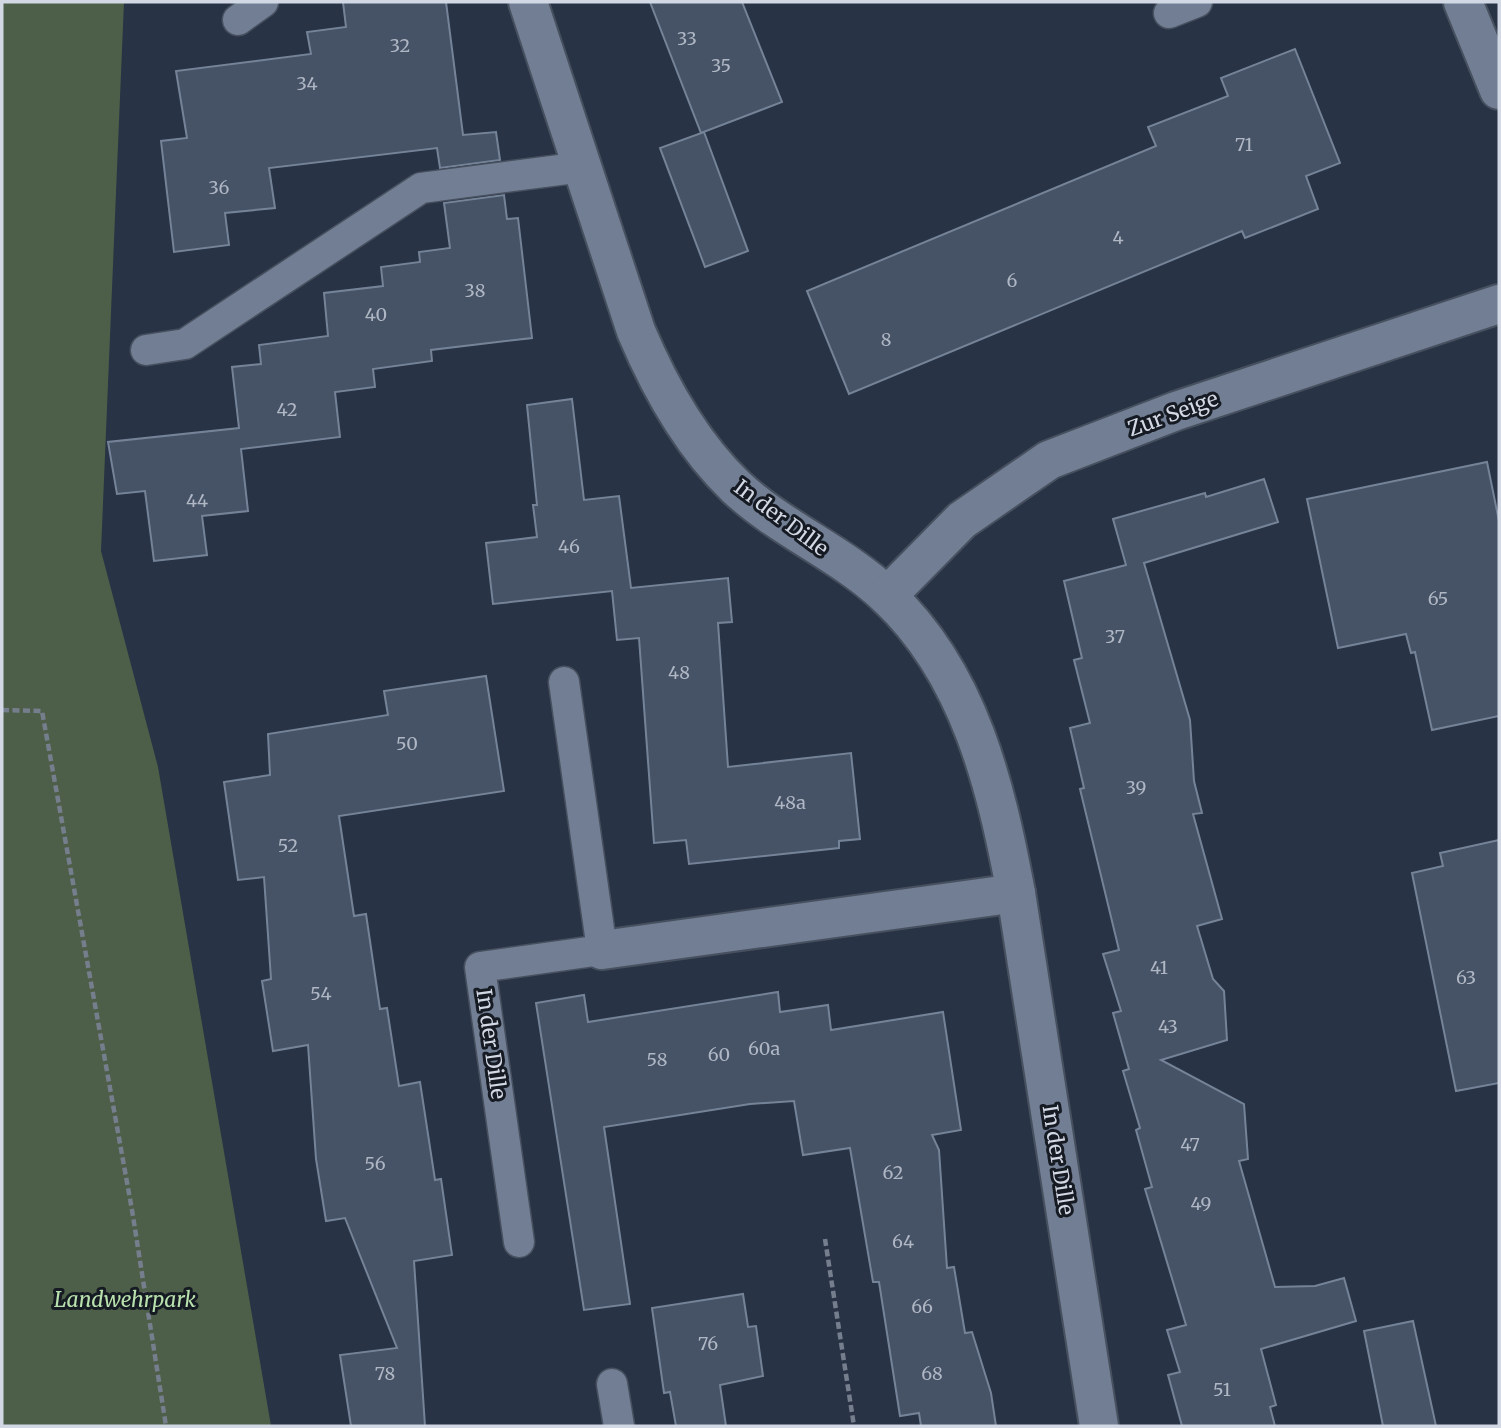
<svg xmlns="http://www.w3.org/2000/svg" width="1501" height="1428" viewBox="0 0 1501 1428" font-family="Merriweather,serif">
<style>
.green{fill:#4d5f48}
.building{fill:#465265;stroke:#758398;stroke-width:2}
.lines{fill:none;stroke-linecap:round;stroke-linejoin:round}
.service-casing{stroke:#47505f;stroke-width:33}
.minor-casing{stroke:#47505f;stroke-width:42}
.path{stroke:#757e8d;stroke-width:4.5;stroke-dasharray:7 3.5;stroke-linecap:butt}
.service{stroke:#717e93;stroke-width:30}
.minor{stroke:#717e93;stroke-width:38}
.labels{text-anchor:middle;stroke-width:6;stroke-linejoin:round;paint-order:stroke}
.number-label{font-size:18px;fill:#afb7c5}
.street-label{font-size:21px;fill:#d2d9e5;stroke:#161b23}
.park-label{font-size:21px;font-style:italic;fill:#b8e1ad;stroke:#161b23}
</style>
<rect width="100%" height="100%" fill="#283345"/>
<!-- green -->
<path class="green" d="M 2,2 L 124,2 L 101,551 L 158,767 L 271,1426 L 2,1426 Z"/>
<!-- building -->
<g class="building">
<path d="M 343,2 L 446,2 L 463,135 L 496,132 L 500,160 L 440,168 L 437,148 L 269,168 L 275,208 L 225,213 L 229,245 L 174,252 L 161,141 L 187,138 L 176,71 L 311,54 L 307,32 L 346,27 Z"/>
<path d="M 650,2 L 742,2 L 782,102 L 701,133 Z"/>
<path d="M 1295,49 L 1340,163 L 1306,176 L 1318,209 L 1245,238 L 1242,231 L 849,394 L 807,291 L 1156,146 L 1148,127 L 1228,96 L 1221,78 Z"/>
<path d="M 704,132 L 748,251 L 705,267 L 660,148 Z"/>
<path d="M 504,195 L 507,219 L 518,218 L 532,338 L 431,350 L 432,361 L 373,369 L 375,387 L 335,392 L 340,437 L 241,449 L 248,511 L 202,516 L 207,555 L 154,561 L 145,491 L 117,494 L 108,442 L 239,428 L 232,367 L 261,364 L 259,345 L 328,336 L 324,293 L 383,286 L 381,267 L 420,262 L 419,252 L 450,248 L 444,203 Z"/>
<path d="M 572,399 L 584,500 L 619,496 L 631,588 L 728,578 L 732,622 L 718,623 L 728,767 L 851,753 L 860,839 L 839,841 L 839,848 L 689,864 L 686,840 L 654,843 L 639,638 L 617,640 L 612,591 L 493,604 L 486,543 L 537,537 L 533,505 L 537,505 L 527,405 Z"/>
<path d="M 1487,462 L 1499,521 L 1499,716 L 1432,730 L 1415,652 L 1411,653 L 1406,634 L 1338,648 L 1307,499 Z"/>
<path d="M 1264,479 L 1278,522 L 1144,563 L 1190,720 L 1194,781 L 1202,813 L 1193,814 L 1222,919 L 1197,926 L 1213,979 L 1224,991 L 1227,1040 L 1161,1060 L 1244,1104 L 1248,1159 L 1239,1161 L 1275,1287 L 1315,1286 L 1344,1278 L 1356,1321 L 1261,1349 L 1276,1405 L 1270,1407 L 1275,1426 L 1182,1426 L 1168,1375 L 1180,1372 L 1167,1330 L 1186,1325 L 1145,1189 L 1152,1187 L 1136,1130 L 1140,1128 L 1123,1071 L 1129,1069 L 1113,1013 L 1121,1011 L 1103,954 L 1119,950 L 1080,789 L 1084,788 L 1070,728 L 1090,723 L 1074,660 L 1082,658 L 1064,581 L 1126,565 L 1113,519 L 1205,493 L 1206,497 Z"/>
<path d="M 486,676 L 504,791 L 339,816 L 354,916 L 366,914 L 380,1009 L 387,1008 L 399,1086 L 420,1082 L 435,1180 L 441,1179 L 452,1255 L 414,1261 L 425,1426 L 351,1426 L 340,1355 L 397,1348 L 345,1218 L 326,1221 L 316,1159 L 308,1045 L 273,1051 L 262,981 L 271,979 L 264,877 L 238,880 L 224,782 L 270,775 L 268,734 L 388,715 L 384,691 Z"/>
<path d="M 1499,840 L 1499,1083 L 1456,1091 L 1412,873 L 1443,866 L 1440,853 Z"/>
<path d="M 778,992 L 780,1012 L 828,1005 L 831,1030 L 943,1012 L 961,1130 L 932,1135 L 939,1150 L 947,1268 L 954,1267 L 965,1333 L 972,1332 L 991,1393 L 996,1426 L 921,1426 L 919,1413 L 900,1416 L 879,1282 L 873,1282 L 850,1148 L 803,1155 L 794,1101 L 750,1104 L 604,1127 L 630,1304 L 584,1310 L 536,1003 L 584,995 L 588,1022 Z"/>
<path d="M 743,1294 L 748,1327 L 756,1326 L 763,1376 L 720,1385 L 726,1426 L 676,1426 L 670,1392 L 664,1393 L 652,1308 Z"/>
<path d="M 1413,1321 L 1436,1426 L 1383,1426 L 1364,1331 Z"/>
</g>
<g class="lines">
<defs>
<g id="service">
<path d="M 1169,13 L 1197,2"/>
<path d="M 238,20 L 263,2"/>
<path d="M 146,350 L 185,344 L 421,188 L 583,167"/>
<path d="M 519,1242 L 480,967 L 602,950 L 564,682"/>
<path d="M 612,1384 L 619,1426"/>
</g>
<g id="minor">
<path d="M 528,2 L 636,331 C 660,388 691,444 736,487 C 781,529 843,554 887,596 C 970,674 996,787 1016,893 L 1099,1426"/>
<path d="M 1463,2 L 1499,90"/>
<path d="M 887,596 L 962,520 L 1049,460 L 1176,411 L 1499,304"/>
<path d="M 602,950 L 1016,893"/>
</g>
</defs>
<!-- service casing -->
<use href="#service" class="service-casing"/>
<!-- minor casing -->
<use href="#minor" class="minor-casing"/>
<!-- path -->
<g class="path">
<path d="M 2,710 L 42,711 L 132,1210 L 166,1426"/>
<path d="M 825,1239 L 854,1426"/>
</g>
<!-- service -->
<use href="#service" class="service"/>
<!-- minor -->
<use href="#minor" class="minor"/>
</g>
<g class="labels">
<!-- number labels -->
<g class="number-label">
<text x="687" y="45">33</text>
<text x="400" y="52">32</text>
<text x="721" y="72">35</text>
<text x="307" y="90">34</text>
<text x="1244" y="151">71</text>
<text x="219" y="194">36</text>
<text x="1118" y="244">4</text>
<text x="1012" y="287">6</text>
<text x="475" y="297">38</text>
<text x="376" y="321">40</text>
<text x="886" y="346">8</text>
<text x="287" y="416">42</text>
<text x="197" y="507">44</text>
<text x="569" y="553">46</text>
<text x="1438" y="605">65</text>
<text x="1115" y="643">37</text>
<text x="679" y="679">48</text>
<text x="407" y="750">50</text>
<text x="1136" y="794">39</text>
<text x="790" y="809">48a</text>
<text x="288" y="852">52</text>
<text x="1159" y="974">41</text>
<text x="1466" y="984">63</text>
<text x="321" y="1000">54</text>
<text x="1168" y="1033">43</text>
<text x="764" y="1055">60a</text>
<text x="719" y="1061">60</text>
<text x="657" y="1066">58</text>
<text x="1190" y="1151">47</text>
<text x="375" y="1170">56</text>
<text x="893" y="1179">62</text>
<text x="1201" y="1210">49</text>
<text x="903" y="1248">64</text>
<text x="922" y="1313">66</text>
<text x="708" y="1350">76</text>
<text x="385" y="1380">78</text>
<text x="932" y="1380">68</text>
<text x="1222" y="1396">51</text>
</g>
<!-- street labels -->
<g class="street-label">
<text transform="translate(1173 414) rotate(-20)" y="7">Zur Seige</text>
<text transform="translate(781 518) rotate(37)" y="7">In der Dille</text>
<text transform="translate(491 1044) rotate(82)" y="7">In der Dille</text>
<text transform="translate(1058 1160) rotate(81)" y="7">In der Dille</text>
</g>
<!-- park labels -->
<g class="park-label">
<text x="125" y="1307">Landwehrpark</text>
</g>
</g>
<!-- border -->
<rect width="1501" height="1428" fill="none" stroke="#d2d9e5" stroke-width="7"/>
</svg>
